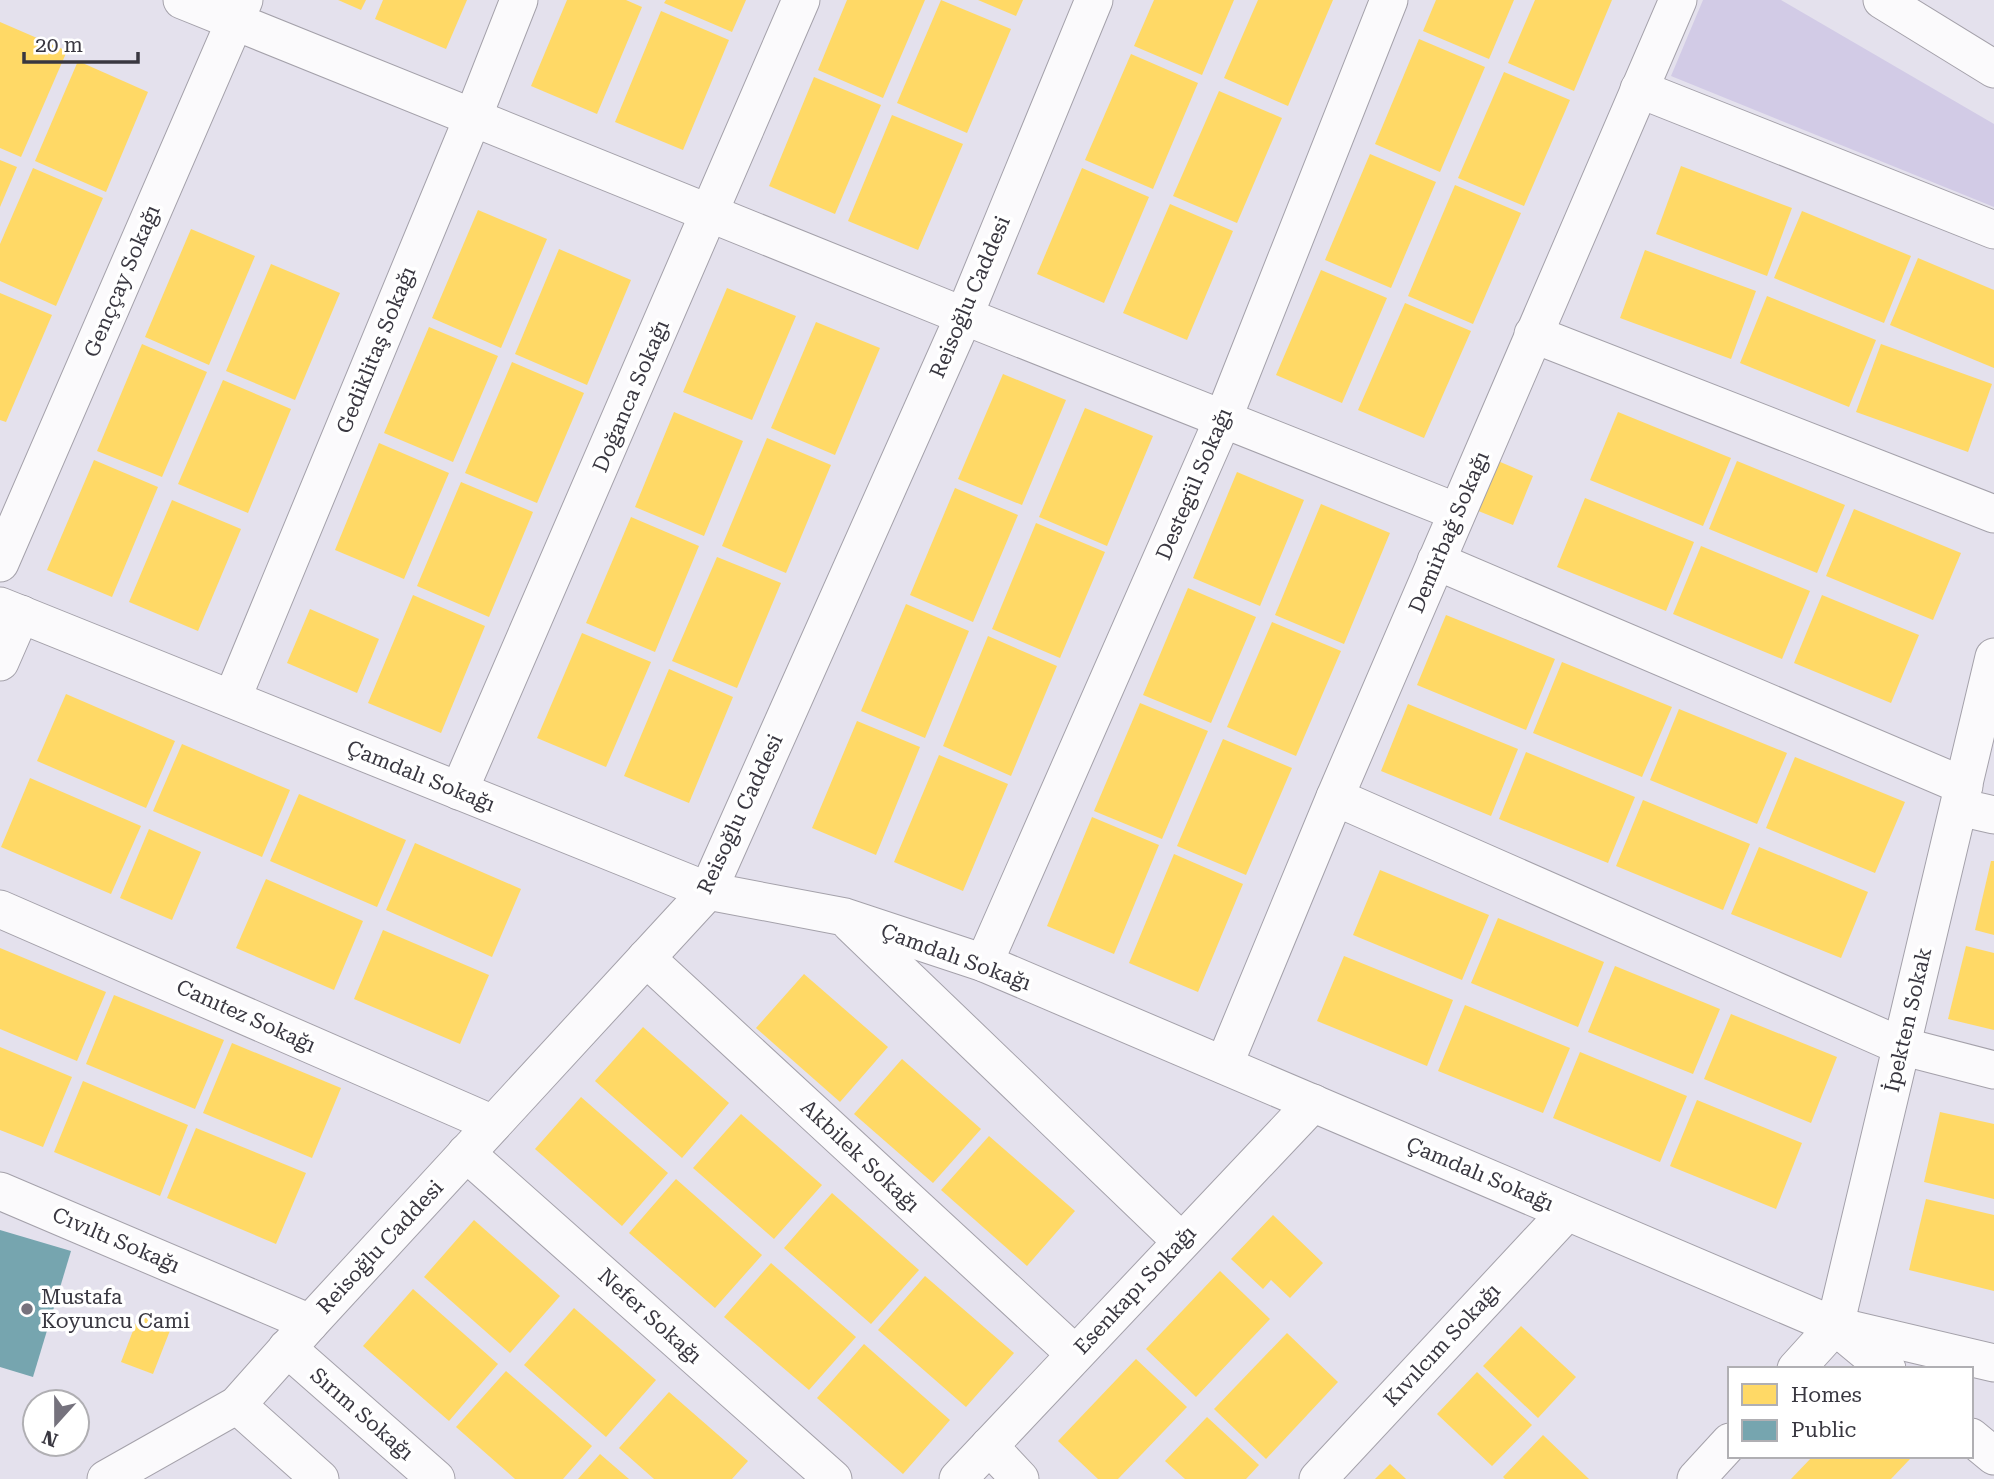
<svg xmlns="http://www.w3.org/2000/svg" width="1994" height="1479" viewBox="0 0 1994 1479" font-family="'Roboto Serif',serif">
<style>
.green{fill:#d2cbe6}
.homes{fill:#ffd966}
.public{fill:#76a5af}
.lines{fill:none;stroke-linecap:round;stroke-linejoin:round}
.street-casing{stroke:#a4a1aa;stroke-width:39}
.street{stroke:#fbfafc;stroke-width:37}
.poi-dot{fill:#75727d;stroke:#fff;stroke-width:2.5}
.labels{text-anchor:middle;stroke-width:7;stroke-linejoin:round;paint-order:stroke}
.street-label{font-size:21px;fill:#393740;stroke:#fff}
.poi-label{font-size:21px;fill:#393740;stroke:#fff;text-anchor:start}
</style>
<rect width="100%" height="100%" fill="#e4e1ed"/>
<!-- green -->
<path class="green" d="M 1703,0 L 1781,0 L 1994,124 L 1994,207 L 1671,76 Z"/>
<!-- homes -->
<g class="homes">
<path d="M 338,0 L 366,0 L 361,10 Z"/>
<path d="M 383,0 L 467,0 L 446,49 L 375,19 Z"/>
<path d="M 567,0 L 626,0 L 642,7 L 597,114 L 531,86 Z"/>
<path d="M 666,0 L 746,0 L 732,32 L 664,3 Z"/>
<path d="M 847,0 L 925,0 L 883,98 L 818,70 Z"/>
<path d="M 941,0 L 1011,29 L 967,133 L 897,103 Z"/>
<path d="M 978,0 L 1023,0 L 1016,16 Z"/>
<path d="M 1154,0 L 1234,0 L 1202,75 L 1134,46 Z"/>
<path d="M 1258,0 L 1333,0 L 1288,106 L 1224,78 Z"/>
<path d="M 1436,0 L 1514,0 L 1489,59 L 1423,31 Z"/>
<path d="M 1535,0 L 1612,0 L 1574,91 L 1508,63 Z"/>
<path d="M 661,11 L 729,40 L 683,150 L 615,122 Z"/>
<path d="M 0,22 L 67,51 L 21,157 L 0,148 Z"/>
<path d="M 1419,39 L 1485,67 L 1440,172 L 1375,144 Z"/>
<path d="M 1131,54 L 1198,83 L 1153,189 L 1085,160 Z"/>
<path d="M 78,61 L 148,92 L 106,192 L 35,161 Z"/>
<path d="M 1504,72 L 1570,100 L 1524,206 L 1458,178 Z"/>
<path d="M 814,77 L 881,105 L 835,214 L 769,186 Z"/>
<path d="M 1219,91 L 1282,118 L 1237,223 L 1173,196 Z"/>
<path d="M 892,115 L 963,144 L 918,250 L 848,221 Z"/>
<path d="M 1370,154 L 1436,182 L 1391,288 L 1325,260 Z"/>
<path d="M 0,160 L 17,167 L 0,207 Z"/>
<path d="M 1681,166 L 1792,208 L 1767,276 L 1656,234 Z"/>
<path d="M 33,168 L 103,198 L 56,306 L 0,281 L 0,244 Z"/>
<path d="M 1082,168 L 1149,197 L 1104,303 L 1037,274 Z"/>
<path d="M 1455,185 L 1521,213 L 1473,324 L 1408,296 Z"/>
<path d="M 1170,204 L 1233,231 L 1187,340 L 1123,313 Z"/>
<path d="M 478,210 L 547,239 L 501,348 L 432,318 Z"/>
<path d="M 1802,211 L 1911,256 L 1884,323 L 1774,278 Z"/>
<path d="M 191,229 L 255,256 L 209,365 L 145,337 Z"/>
<path d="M 559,249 L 631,280 L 587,385 L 515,354 Z"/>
<path d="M 1645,250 L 1756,291 L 1731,359 L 1620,318 Z"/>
<path d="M 1918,258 L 1994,290 L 1994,368 L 1890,325 Z"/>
<path d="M 271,264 L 340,293 L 295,400 L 226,371 Z"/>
<path d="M 1321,270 L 1387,298 L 1342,403 L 1276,375 Z"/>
<path d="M 727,288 L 796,316 L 752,420 L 683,392 Z"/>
<path d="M 0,293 L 52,315 L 6,422 L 0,420 Z"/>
<path d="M 1767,296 L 1876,340 L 1849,407 L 1740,363 Z"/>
<path d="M 1405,303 L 1471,331 L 1424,438 L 1358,410 Z"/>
<path d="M 816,322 L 880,348 L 835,455 L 771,428 Z"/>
<path d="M 429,327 L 498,356 L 453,462 L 384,433 Z"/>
<path d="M 142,344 L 207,372 L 162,477 L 97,451 Z"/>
<path d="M 1881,344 L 1992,384 L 1968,452 L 1856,412 Z"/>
<path d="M 512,362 L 584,393 L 537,503 L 465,473 Z"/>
<path d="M 1003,374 L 1066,400 L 1022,505 L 958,479 Z"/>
<path d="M 223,380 L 291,409 L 248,513 L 178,484 Z"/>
<path d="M 1085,408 L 1153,436 L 1107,546 L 1039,517 Z"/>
<path d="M 674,412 L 743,441 L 704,536 L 635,507 Z"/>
<path d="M 1618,412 L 1731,458 L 1703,526 L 1590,480 Z"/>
<path d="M 767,438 L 831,465 L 786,573 L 722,546 Z"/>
<path d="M 379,443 L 449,473 L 404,579 L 335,550 Z"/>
<path d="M 1491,458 L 1533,476 L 1513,525 L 1471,508 Z"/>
<path d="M 94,460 L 158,487 L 112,597 L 47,570 Z"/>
<path d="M 1737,461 L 1845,505 L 1817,573 L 1709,529 Z"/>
<path d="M 1237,472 L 1304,500 L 1260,606 L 1193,578 Z"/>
<path d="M 461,482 L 533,512 L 489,617 L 417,586 Z"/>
<path d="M 955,488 L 1018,515 L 973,622 L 910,595 Z"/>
<path d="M 1585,498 L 1694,542 L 1666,611 L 1557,567 Z"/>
<path d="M 172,500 L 241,529 L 198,631 L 129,602 Z"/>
<path d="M 1321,504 L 1390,533 L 1344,644 L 1275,615 Z"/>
<path d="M 1854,509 L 1961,553 L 1933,620 L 1826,576 Z"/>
<path d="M 631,517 L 699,546 L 655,652 L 586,623 Z"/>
<path d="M 1036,523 L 1105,552 L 1060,658 L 992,629 Z"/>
<path d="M 1701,546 L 1810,591 L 1782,659 L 1673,614 Z"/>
<path d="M 717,557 L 781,583 L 737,688 L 672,661 Z"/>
<path d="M 1188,588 L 1256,617 L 1211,723 L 1143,695 Z"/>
<path d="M 413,595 L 485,626 L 441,733 L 368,703 Z"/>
<path d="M 1822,595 L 1919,635 L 1891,703 L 1794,663 Z"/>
<path d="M 906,604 L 969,631 L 925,738 L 861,711 Z"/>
<path d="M 310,609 L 379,639 L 357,693 L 287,663 Z"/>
<path d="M 1446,615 L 1555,659 L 1526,730 L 1417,685 Z"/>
<path d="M 1272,622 L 1341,651 L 1296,756 L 1227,727 Z"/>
<path d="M 582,633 L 651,662 L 606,767 L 537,738 Z"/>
<path d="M 988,636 L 1057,666 L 1011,776 L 943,746 Z"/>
<path d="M 1562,662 L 1672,707 L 1642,777 L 1533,733 Z"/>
<path d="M 669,669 L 733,697 L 689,803 L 624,776 Z"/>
<path d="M 66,694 L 175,741 L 146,808 L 37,761 Z"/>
<path d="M 1140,703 L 1208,731 L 1162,839 L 1094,811 Z"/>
<path d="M 1408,704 L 1518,749 L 1491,816 L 1381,771 Z"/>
<path d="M 1679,709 L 1787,753 L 1757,824 L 1650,780 Z"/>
<path d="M 857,721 L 920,747 L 876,855 L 812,828 Z"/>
<path d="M 1223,739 L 1292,768 L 1246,875 L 1177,846 Z"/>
<path d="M 182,744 L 290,790 L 262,857 L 153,811 Z"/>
<path d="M 1526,752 L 1635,797 L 1608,863 L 1499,819 Z"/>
<path d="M 939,755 L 1008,784 L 963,891 L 894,862 Z"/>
<path d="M 1795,757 L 1905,802 L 1875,873 L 1766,828 Z"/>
<path d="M 30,778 L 141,826 L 111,894 L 1,847 Z"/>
<path d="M 299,794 L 406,840 L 377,907 L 270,861 Z"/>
<path d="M 1643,800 L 1750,844 L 1723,910 L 1616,866 Z"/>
<path d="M 1092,817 L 1159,845 L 1114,954 L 1047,926 Z"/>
<path d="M 149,829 L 201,852 L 172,920 L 120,898 Z"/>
<path d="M 415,843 L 521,889 L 492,957 L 386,910 Z"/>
<path d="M 1759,847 L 1868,892 L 1841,958 L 1731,914 Z"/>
<path d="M 1174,854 L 1243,884 L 1198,992 L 1129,963 Z"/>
<path d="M 1991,861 L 1994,861 L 1994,935 L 1975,930 Z"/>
<path d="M 1380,870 L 1489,915 L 1462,980 L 1353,935 Z"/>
<path d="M 266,879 L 363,921 L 334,990 L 236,948 Z"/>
<path d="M 1498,918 L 1604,962 L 1578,1027 L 1471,983 Z"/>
<path d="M 383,930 L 489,975 L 460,1044 L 354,999 Z"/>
<path d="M 1966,946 L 1994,953 L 1994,1030 L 1948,1019 Z"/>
<path d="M 0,948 L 106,992 L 77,1061 L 0,1029 Z"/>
<path d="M 1344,956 L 1453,1000 L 1427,1066 L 1317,1021 Z"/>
<path d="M 1615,966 L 1720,1009 L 1693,1074 L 1588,1032 Z"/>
<path d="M 804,974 L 888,1047 L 840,1102 L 756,1028 Z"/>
<path d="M 114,995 L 224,1040 L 195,1109 L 86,1064 Z"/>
<path d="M 1465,1005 L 1570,1048 L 1543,1113 L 1438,1071 Z"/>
<path d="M 1731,1014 L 1837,1057 L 1811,1123 L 1704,1079 Z"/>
<path d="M 643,1027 L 729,1103 L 682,1158 L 595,1081 Z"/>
<path d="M 232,1043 L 341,1088 L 312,1158 L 203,1113 Z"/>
<path d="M 0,1047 L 72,1077 L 43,1147 L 0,1130 Z"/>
<path d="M 1580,1052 L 1687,1096 L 1660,1162 L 1553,1118 Z"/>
<path d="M 902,1059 L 981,1129 L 933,1183 L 854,1114 Z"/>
<path d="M 83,1081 L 188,1125 L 160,1196 L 54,1152 Z"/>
<path d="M 581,1097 L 668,1173 L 622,1226 L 535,1149 Z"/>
<path d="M 1697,1100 L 1802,1143 L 1776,1209 L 1670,1166 Z"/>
<path d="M 1940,1112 L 1994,1124 L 1994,1199 L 1924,1182 Z"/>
<path d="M 741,1114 L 822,1185 L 774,1239 L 693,1168 Z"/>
<path d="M 196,1128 L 306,1173 L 276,1244 L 167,1198 Z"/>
<path d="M 989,1136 L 1075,1211 L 1027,1266 L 941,1190 Z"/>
<path d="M 676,1179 L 762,1255 L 715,1308 L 629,1233 Z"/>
<path d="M 832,1193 L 919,1270 L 871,1324 L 784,1248 Z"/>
<path d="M 1926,1199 L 1994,1215 L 1994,1291 L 1909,1270 Z"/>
<path d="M 1273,1215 L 1323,1263 L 1290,1298 L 1271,1280 L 1263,1289 L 1231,1259 Z"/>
<path d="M 474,1220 L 560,1296 L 510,1353 L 424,1277 Z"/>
<path d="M 771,1263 L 856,1337 L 809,1390 L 724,1317 Z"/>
<path d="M 1220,1271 L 1270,1319 L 1196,1397 L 1146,1349 Z"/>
<path d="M 925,1276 L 1014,1353 L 966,1407 L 878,1330 Z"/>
<path d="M 413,1289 L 498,1364 L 449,1421 L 363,1346 Z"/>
<path d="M 574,1308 L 656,1380 L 606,1437 L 524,1365 Z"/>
<path d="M 139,1315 L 171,1328 L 153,1374 L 121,1362 Z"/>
<path d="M 1521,1326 L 1576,1377 L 1538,1418 L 1483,1366 Z"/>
<path d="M 1287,1333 L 1338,1382 L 1266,1459 L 1214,1409 Z"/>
<path d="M 864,1344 L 950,1420 L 903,1474 L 817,1398 Z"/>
<path d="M 1136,1359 L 1187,1407 L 1118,1479 L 1098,1479 L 1058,1441 Z"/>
<path d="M 506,1371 L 592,1446 L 563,1479 L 515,1479 L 456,1427 Z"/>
<path d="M 1477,1372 L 1532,1425 L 1492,1466 L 1437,1414 Z"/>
<path d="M 669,1392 L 748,1461 L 732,1479 L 654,1479 L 619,1448 Z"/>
<path d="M 1207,1417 L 1259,1465 L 1246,1479 L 1185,1479 L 1165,1461 Z"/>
<path d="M 1543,1435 L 1589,1479 L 1505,1479 L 1503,1477 Z"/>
<path d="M 600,1454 L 629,1479 L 578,1479 Z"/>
<path d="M 1813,1456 L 1907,1456 L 1910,1459 L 1891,1479 L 1791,1479 Z"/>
<path d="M 1390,1464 L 1406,1479 L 1375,1479 Z"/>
</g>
<!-- public -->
<path class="public" d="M 0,1230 L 71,1251 L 33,1377 L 0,1367 Z"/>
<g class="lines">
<defs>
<g id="street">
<path d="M 182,0 L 964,316 L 1457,512"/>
<path d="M 1882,0 L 1994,69"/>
<path d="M 1639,89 L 1994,230"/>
<path d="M 1533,334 L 1994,514"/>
<path d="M 1436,561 L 1964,786"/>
<path d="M 0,563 L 244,0"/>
<path d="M 0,606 L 708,891 L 845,917 L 984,963 L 1835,1326 L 1887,1369"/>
<path d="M 0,662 L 21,614"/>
<path d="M 232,699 L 473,117 L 519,0"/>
<path d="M 459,791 L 801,0"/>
<path d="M 1335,797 L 1901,1046 L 1994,1070"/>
<path d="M 1959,807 L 1994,815"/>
<path d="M 0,909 L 493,1124"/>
<path d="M 851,924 L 1181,1241"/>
<path d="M 646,958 L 1075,1354"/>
<path d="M 984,963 L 1223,419 L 1389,0"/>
<path d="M 1224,1065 L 1335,797 L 1678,0"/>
<path d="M 466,1153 L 833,1479"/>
<path d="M 0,1191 L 310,1323"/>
<path d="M 1845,1328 L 1994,1363"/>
<path d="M 287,1348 L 436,1479"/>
<path d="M 1796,1369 L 1835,1326 L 1994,657"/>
<path d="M 237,1405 L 320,1479"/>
<path d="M 1971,1437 L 1994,1456"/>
<path d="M 989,1446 L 1020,1479"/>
<path d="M 106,1479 L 237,1405 L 310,1323 L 708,891 L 964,316 L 1094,0"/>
<path d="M 958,1479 L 1313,1103"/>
<path d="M 1318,1479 L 1567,1212"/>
<path d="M 1696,1479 L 1730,1442"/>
</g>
</defs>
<!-- street casing -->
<use href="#street" class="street-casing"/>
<!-- street -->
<use href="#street" class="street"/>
</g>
<!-- markers -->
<circle class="poi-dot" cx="27" cy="1309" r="7"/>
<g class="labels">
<!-- street labels -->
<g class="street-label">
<text transform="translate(122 281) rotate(-67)" y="7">Genççay Sokağı</text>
<text transform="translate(970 297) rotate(-67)" y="7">Reisoğlu Caddesi</text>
<text transform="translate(376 350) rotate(-68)" y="7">Gediklitaş Sokağı</text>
<text transform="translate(631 396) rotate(-67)" y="7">Doğanca Sokağı</text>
<text transform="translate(1194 484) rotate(-67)" y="7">Destegül Sokağı</text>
<text transform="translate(1449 532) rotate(-67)" y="7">Demirbağ Sokağı</text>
<text transform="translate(421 776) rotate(22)" y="7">Çamdalı Sokağı</text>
<text transform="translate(740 814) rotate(-65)" y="7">Reisoğlu Caddesi</text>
<text transform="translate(956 957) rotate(20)" y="7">Çamdalı Sokağı</text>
<text transform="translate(246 1016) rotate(24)" y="7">Canıtez Sokağı</text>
<text transform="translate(1908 1020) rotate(-77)" y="7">İpekten Sokak</text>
<text transform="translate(860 1156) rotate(43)" y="7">Akbilek Sokağı</text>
<text transform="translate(1480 1174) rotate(23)" y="7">Çamdalı Sokağı</text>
<text transform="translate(116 1240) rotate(23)" y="7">Cıvıltı Sokağı</text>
<text transform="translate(380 1247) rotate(-47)" y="7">Reisoğlu Caddesi</text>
<text transform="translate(1135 1290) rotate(-47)" y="7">Esenkapı Sokağı</text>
<text transform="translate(650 1316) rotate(42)" y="7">Nefer Sokağı</text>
<text transform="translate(1442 1345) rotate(-47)" y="7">Kıvılcım Sokağı</text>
<text transform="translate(362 1414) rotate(41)" y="7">Sırım Sokağı</text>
</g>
<!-- poi labels -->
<g class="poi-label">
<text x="41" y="1304">Mustafa<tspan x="41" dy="24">Koyuncu Cami</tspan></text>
</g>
</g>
<!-- legend -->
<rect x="1728" y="1367" width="245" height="91" fill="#ffffff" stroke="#b0afb3" stroke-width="2"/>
<rect x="1742" y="1384" width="35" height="21" fill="#ffd966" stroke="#b0afb3" stroke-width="2"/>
<text x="1791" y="1402" font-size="21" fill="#393740">Homes</text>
<rect x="1742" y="1420" width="35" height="21" fill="#76a5af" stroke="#b0afb3" stroke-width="2"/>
<text x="1791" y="1437" font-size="21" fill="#393740">Public</text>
<!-- north arrow -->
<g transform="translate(56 1423) rotate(201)"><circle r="33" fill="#ffffff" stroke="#b0afb3" stroke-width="2"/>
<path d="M0-5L12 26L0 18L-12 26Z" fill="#75727d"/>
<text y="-10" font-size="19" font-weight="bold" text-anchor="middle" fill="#393740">N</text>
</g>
<!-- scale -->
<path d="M24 52v10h114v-10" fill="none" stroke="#393740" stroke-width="3.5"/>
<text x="35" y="52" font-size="21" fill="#393740" stroke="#ffffff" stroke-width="5" paint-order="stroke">20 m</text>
</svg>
